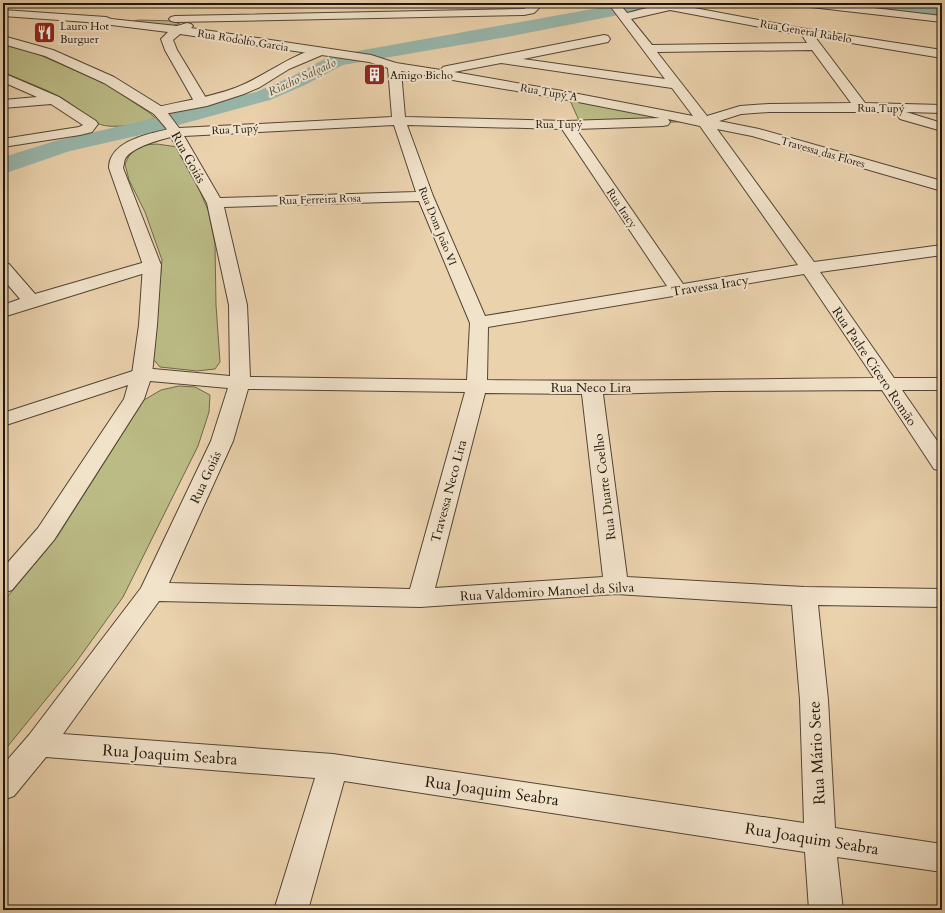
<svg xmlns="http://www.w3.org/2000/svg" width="945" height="913" viewBox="0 0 945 913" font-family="Cardo,serif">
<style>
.green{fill:#bbbb86;stroke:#6d6849}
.water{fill:#98b7ac;stroke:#68776c}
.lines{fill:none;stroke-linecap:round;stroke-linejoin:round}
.canal{fill:#98b7ac;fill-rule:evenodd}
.pedestrian-casing{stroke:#524534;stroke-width:2}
.minor-casing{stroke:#524534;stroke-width:2}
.pedestrian{fill:#f1e2ca;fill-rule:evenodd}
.minor{fill:#f1e2ca;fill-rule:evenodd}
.labels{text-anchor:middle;stroke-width:4;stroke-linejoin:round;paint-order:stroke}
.far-poi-label{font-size:11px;fill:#1f160c;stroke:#f1e2ca;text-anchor:start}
.far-street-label{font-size:11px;fill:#1f160c;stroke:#f1e2ca}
.far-water-label{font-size:12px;font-style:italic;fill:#494e44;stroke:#f1e2ca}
.street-label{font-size:13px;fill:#1f160c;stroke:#f1e2ca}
.near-street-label{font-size:16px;fill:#1f160c;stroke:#f1e2ca}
</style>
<rect width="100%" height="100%" fill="#ead2ad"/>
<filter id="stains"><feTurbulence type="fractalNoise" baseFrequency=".005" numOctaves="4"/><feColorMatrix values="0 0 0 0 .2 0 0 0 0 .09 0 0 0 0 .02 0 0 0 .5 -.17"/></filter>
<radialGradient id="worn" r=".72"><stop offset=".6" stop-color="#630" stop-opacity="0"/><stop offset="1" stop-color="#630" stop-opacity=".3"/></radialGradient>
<!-- green -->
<g class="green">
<path d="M 138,20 L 177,21 L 180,21 L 180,23 L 172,26 L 131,22 Z"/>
<path d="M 3,45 L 31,51 L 104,83 L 150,113 L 155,118 C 140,124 109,131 95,122 C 84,115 74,105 62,98 C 44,88 23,81 3,72 Z"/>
<path d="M 568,96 L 704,121 L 581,125 Z"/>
<path d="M 157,144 L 178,147 L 184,154 L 208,210 L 215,244 L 216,305 L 220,362 L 215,369 L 197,371 L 160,367 L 153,359 L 162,260 L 145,212 L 129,180 L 125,164 L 129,156 L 135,150 L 143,145 Z"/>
<path d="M 179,386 L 195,387 L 210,395 L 209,412 L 198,446 L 123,597 L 74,665 L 3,752 L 3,602 L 57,537 L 144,400 L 161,390 Z"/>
</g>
<!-- water -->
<path class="water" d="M 112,131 L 116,135 C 77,144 39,152 3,169 L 3,165 C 38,148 74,138 112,131 Z"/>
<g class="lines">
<!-- canal -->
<g class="canal">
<path d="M 626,3 L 663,3 L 660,7 L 654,8 L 507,37 L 343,65 L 305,85 L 270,100 L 149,133 L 70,151 L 3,174 L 3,158 L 10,155 L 55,141 L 138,122 L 256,92 L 291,77 L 330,56 Z"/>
<path d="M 855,3 L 910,3 L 942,7 L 942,17 L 864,8 L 858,7 Z"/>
</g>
<defs>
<g id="pedestrian">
<path d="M 318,48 L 322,49 L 324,52 L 322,55 L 289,69 L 260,87 L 244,94 L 207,106 L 159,115 L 154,114 L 152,111 L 154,108 C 181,101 208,98 235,88 C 264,77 288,56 318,48 Z"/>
<path d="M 174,128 L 179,129 L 181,132 L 179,135 C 166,138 132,146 125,159 C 124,161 124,165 123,168 L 161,265 L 157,325 L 152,374 L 149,378 L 142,380 L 135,378 L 132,374 L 139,325 L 143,265 L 109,168 C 109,164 110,159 112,156 C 122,138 156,132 174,128 Z"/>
</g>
<g id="minor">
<path d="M 533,3 L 544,3 L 534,13 L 524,15 L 175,22 L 171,21 L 169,19 L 171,17 L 175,16 L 524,9 Z"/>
<path d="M 608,3 L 619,3 L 627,13 C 645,9 669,0 688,4 L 689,7 L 806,29 L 942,50 L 942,58 L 815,37 L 865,103 L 942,105 L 942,113 L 906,112 L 942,123 L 942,131 L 900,119 L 898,116 L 900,113 L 904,112 L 769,112 L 741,114 L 719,121 L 759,129 L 942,181 L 942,191 L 752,136 L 717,129 L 814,262 L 942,245 L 942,255 L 820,272 L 894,378 L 942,378 L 942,390 L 902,390 L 942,448 L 942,471 L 934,469 L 882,390 L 716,391 L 603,394 L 627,577 L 804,587 L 942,589 L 942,607 L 818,605 L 828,700 L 835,828 L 942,844 L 942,872 L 837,857 L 843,910 L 809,910 L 805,852 L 344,781 L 308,910 L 274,910 L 315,778 L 46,757 L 14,796 L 3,800 L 3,765 L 29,735 L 141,588 L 211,441 L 228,388 L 150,381 L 144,399 L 54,540 L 12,590 L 3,593 L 3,568 L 38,528 L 124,399 L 128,385 L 3,426 L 3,413 L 142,368 L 230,376 L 229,305 L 207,203 L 166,128 L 154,114 L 104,83 L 45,56 L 3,44 L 3,36 L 53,50 L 114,77 L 164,108 L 179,128 L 392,117 L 388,68 L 369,62 L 180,34 L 173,40 L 177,50 L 209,103 L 207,106 L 197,106 L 195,103 L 165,50 L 161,39 L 168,32 L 87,22 L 3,16 L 3,10 L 106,17 L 111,19 L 177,26 L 187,23 L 191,24 L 193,26 L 191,28 L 371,55 L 396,63 L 441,70 L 443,67 L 447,66 L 604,35 L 608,36 L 610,39 L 608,42 L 523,59 L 665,79 ZM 670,10 L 802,35 L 807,43 L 652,45 L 631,19 ZM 812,50 L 851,103 L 769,104 L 740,106 L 707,116 L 657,52 ZM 501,63 L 672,88 L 693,116 L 568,92 L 454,72 ZM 401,71 L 568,100 L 660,118 L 566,121 L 405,117 ZM 668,119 L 700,126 L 798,265 L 683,284 L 576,129 L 663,126 L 668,125 L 670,122 ZM 394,125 L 416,192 L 220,198 L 184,136 ZM 407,125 L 562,129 L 667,286 L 485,316 L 433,196 ZM 419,201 L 470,323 L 467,380 L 250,377 L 247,305 L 224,207 ZM 804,274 L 874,378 C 745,379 616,382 487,380 L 488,327 ZM 248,389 L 465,392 L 410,589 L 169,583 L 233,441 ZM 485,393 L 582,394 L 603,577 L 435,588 ZM 616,594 L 792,605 L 800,700 L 804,823 L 333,754 L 63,734 L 159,601 L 420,607 Z"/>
<path d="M 797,3 L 831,3 L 942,16 L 942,22 L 802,6 Z"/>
<path d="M 3,73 L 59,97 L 96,121 L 98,124 L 92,132 L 80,135 L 3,147 L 3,139 L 79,127 L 83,125 L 51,104 L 3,108 L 3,100 L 37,97 L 3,82 Z"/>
<path d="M 152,260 L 158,261 L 161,265 L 158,269 L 3,317 L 3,305 L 20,299 L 3,279 L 3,263 L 9,264 L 35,294 Z"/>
</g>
</defs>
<!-- pedestrian casing -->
<use href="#pedestrian" class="pedestrian-casing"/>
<!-- minor casing -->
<use href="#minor" class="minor-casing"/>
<!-- pedestrian -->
<use href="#pedestrian" class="pedestrian"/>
<!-- minor -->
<use href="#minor" class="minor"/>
</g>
<!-- icons -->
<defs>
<symbol id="restaurant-square" viewBox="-11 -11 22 22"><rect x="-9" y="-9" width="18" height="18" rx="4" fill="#8f2418" stroke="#f1e2ca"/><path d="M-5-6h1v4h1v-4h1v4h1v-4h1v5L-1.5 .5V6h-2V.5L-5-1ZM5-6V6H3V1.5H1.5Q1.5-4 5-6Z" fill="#fff"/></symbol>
<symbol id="building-square" viewBox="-11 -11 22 22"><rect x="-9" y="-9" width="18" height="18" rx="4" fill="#8f2418" stroke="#f1e2ca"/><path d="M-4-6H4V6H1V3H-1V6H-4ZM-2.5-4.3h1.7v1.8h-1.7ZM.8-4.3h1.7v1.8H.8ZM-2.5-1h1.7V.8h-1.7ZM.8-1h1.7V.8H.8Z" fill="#fff"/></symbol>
</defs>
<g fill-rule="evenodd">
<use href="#restaurant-square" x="32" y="20" width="25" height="25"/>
<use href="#building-square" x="362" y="62" width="25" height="25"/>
</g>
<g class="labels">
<!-- far-poi labels -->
<g class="far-poi-label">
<text x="60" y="30">Lauro Hot<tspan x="60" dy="13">Burguer</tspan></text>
<text x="390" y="79">Amigo Bicho</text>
</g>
<!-- far-street labels -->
<g class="far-street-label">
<text transform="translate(806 31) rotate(10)" y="4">Rua General Rabelo</text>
<text transform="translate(243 40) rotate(9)" y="4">Rua Rodolfo Garcia</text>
<text transform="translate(549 92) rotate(10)" y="4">Rua Tupý A</text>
<text transform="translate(881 108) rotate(1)" y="4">Rua Tupý</text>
<text x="559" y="128">Rua Tupý</text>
<text transform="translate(235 129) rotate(-3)" y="4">Rua Tupý</text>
<text transform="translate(823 152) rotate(16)" y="4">Travessa das Flores</text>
<text transform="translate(320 199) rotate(-2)" y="4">Rua Ferreira Rosa</text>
<text transform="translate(622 208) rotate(56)" y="4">Rua Iracy</text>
<text transform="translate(438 226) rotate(68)" y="4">Rua Dom João VI</text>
</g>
<!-- far-water labels -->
<g class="far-water-label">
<text transform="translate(302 77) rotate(-25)" y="4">Riacho Salgado</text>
</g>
<!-- street labels -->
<g class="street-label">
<text transform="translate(189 157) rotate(61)" y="5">Rua Goiás</text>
<text transform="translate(710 285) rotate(-9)" y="5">Travessa Iracy</text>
<text transform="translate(875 366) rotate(56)" y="5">Rua Padre Cícero Romão</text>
<text x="591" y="392">Rua Neco Lira</text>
<text transform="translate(205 477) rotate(-65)" y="5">Rua Goiás</text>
<text transform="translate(604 487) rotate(-97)" y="5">Rua Duarte Coelho</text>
<text transform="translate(448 491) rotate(-75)" y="5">Travessa Neco Lira</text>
<text transform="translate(547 591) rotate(-3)" y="5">Rua Valdomiro Manoel da Silva</text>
</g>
<!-- near-street labels -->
<g class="near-street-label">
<text transform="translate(816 753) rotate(-93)" y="6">Rua Mário Sete</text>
<text transform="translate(170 754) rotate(4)" y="6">Rua Joaquim Seabra</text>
<text transform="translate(492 790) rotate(8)" y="6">Rua Joaquim Seabra</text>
<text transform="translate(812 838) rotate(9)" y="6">Rua Joaquim Seabra</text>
</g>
</g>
<!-- margin -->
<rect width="945" height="913" fill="none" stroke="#ead2ad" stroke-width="16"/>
<rect x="4" y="4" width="937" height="905" fill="none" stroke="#1f160c" stroke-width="2"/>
<rect x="8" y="8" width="929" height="897" fill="none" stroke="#1f160c"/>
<rect width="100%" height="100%" filter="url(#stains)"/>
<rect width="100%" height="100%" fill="url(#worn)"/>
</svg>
